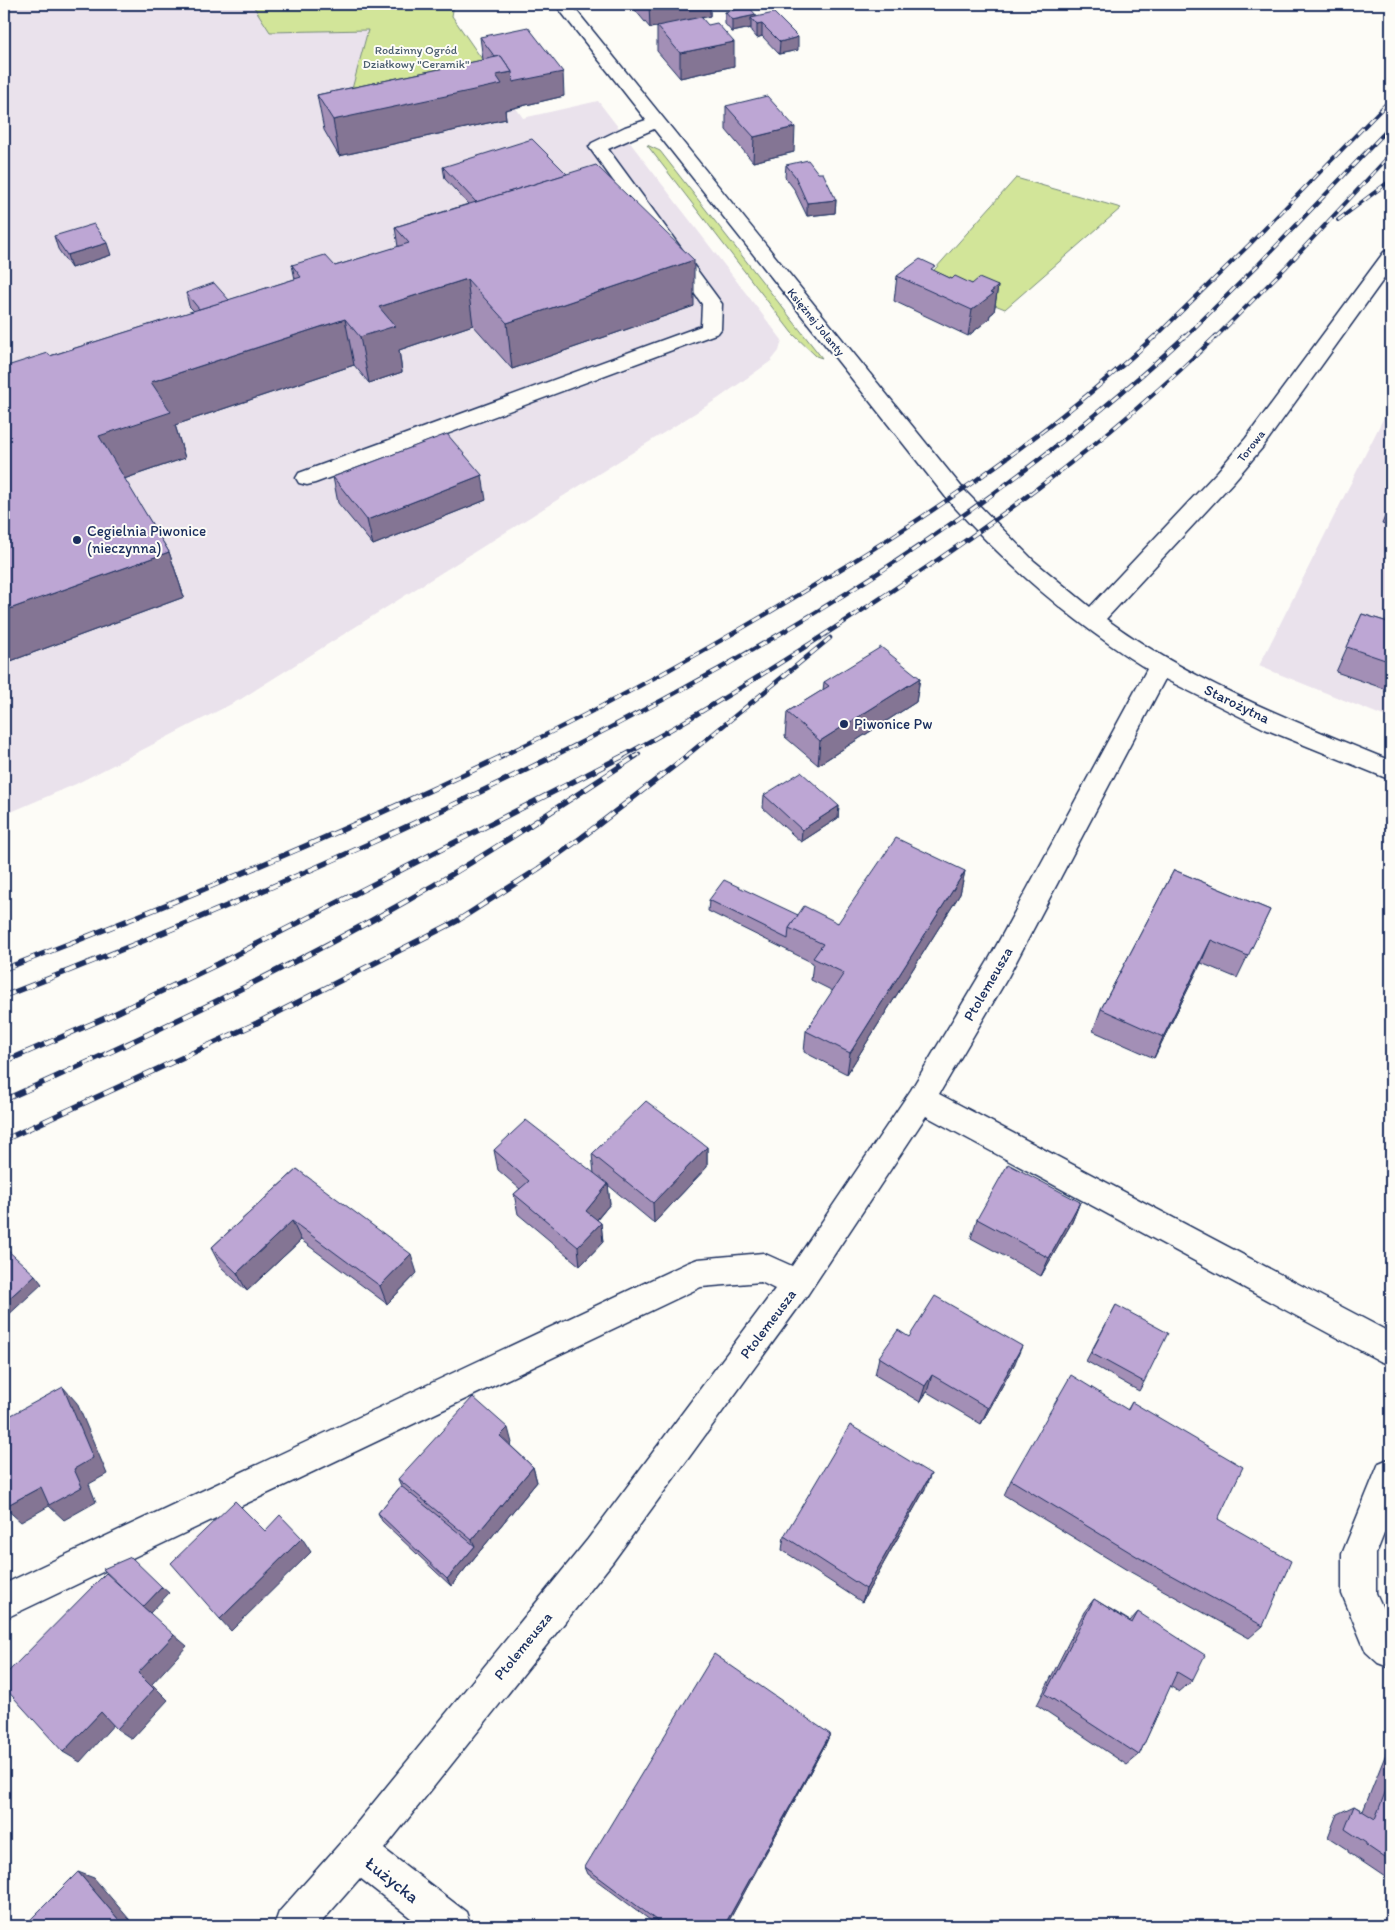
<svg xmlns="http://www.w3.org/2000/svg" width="1395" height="1930" viewBox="0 0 1395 1930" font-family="Itim,sans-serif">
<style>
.built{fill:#eae2ec}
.green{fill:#d2e599;stroke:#768a7c}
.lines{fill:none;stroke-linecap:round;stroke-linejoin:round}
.minor-casing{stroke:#1b2f5e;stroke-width:3}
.minor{fill:#fdfcf7;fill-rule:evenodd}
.rail-far2-casing{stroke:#1b2f5e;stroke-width:4}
.rail-far1-casing{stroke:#1b2f5e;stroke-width:4.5}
.rail-casing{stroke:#1b2f5e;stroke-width:5.5}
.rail-far2{stroke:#fdfcf7;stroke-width:2.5;stroke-dasharray:8;stroke-linecap:butt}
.rail-far1{stroke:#fdfcf7;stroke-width:3;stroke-dasharray:9;stroke-linecap:butt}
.rail{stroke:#fdfcf7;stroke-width:4;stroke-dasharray:11;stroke-linecap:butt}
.wall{fill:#a38fb6;stroke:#1b2f5e}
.shaded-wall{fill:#847494;stroke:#1b2f5e}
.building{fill:#bda6d4;stroke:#1b2f5e}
.poi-dot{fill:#1b2f5e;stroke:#fdfcf7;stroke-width:2}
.labels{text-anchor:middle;stroke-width:4;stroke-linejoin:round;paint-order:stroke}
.far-park-label{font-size:12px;fill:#495c6d;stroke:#fdfcf7}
.far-street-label{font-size:12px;fill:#1b2f5e;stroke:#fdfcf7}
.poi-label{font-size:15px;fill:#1b2f5e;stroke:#fdfcf7;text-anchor:start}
.street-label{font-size:15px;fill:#1b2f5e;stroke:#fdfcf7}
.near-street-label{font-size:18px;fill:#1b2f5e;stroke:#fdfcf7}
</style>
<rect width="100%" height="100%" fill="#fdfcf7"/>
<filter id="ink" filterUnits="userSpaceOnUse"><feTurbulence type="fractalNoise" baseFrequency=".02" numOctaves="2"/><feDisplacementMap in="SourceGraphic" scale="10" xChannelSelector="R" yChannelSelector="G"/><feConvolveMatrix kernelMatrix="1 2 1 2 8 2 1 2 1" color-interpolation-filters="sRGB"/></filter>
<g filter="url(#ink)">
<!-- built -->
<g class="built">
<path d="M 4,4 L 185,4 L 182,6 L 252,4 L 270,32 L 368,30 L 349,100 L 504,91 L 523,118 L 598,101 L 782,340 L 779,351 L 771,361 L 719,398 L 241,699 L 76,784 L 4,815 Z"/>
<path d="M 1391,403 L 1391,719 L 1259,666 Z"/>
</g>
<!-- green -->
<g class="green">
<path d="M 252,4 L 454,4 L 452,16 L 504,91 L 349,100 L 368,30 L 270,32 Z"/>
<path d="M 647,145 L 660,151 L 822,358 L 816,356 L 792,333 Z"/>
<path d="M 1016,178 L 1121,208 L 1005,309 L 927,278 Z"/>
</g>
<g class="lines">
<defs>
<g id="minor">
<path d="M 555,4 L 571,4 L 964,490 L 1034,561 L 1090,607 L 1218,471 L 1246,438 L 1384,252 L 1391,250 L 1391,269 L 1262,448 L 1234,481 L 1106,619 C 1192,682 1293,721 1391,761 L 1391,780 L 1265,729 L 1165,679 L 1008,977 L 939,1094 L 1391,1333 L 1391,1365 L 1380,1361 L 926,1116 L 808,1294 L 612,1563 L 384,1849 L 466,1912 L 471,1926 L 421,1926 L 360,1878 L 318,1926 L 274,1926 L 279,1912 L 344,1839 L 588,1539 L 775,1289 L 761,1282 L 701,1287 L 4,1619 L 4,1584 L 687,1263 L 698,1259 L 763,1253 L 792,1266 L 911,1090 L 988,961 L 1147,669 C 1072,622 1007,566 948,500 L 654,129 L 608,149 L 722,304 L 721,329 L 718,333 L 315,483 L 307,485 L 299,483 L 296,478 L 299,473 L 701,326 L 702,304 L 589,147 L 592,143 L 625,127 L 646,120 Z"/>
<path d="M 1391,1458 L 1391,1516 L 1376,1554 L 1376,1593 L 1391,1626 L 1391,1668 L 1378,1663 L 1366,1652 L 1342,1594 L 1342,1554 L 1379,1463 Z"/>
</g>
</defs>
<!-- minor casing -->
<use href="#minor" class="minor-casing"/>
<!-- minor -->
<use href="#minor" class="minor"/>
<defs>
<g id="rail-far2">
<path d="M 1338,220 L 1391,180"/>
<path d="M 1154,338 L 1249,245 L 1391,99"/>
<path d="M 1184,338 L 1259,264 L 1391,126"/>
<path d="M 1215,338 L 1286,267 L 1391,154"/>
</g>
<g id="rail-far1">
<path d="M 500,757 C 597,711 691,659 783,604 C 915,526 1043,440 1155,336"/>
<path d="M 552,757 C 779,645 999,509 1185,336"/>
<path d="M 621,757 C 698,716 771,669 844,622 C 976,537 1104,446 1216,336"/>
<path d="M 634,757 L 639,754"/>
<path d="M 685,757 L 830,638"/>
</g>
<g id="rail">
<path d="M 4,969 C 173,904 340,834 503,756"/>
<path d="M 4,996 C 191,924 375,845 554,756"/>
<path d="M 4,1062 L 112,1015 L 218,964 L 623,756"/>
<path d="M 4,1100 C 142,1039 278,974 410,899 C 487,855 561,805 636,756"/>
<path d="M 4,1140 L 257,1023 L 457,921 L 538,869 L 581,838 L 687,756"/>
</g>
</defs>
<!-- rail-far2 casing -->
<use href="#rail-far2" class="rail-far2-casing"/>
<!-- rail-far1 casing -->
<use href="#rail-far1" class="rail-far1-casing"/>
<!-- rail casing -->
<use href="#rail" class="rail-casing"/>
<!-- rail-far2 -->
<use href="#rail-far2" class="rail-far2"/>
<!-- rail-far1 -->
<use href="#rail-far1" class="rail-far1"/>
<!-- rail -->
<use href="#rail" class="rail"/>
</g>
<!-- wall -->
<g class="wall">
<path d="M 630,4 L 710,4 L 710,16 L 702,18 L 734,66 L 680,78 L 657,51 L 657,27 L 650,28 Z"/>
<path d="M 1298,4 L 1313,4 L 1312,7 Z"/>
<path d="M 725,12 L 756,15 L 756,17 L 798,50 L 779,54 L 762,36 L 757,38 L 751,31 L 751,28 L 732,32 L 725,24 Z"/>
<path d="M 480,37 L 564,96 L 505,110 L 506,119 L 339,156 L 324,130 L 317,95 L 483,60 Z"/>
<path d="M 726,106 L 794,152 L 753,162 L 726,130 Z"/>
<path d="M 786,165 L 836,200 L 835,213 L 807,216 L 794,189 L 785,177 Z"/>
<path d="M 443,167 L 694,306 L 512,369 L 473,325 L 399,350 L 402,372 L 369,383 L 354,365 L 175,425 L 185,458 L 124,479 L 169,552 L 184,597 L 8,662 L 4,654 L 4,367 L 50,356 L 194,311 L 189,306 L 186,293 L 229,300 L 295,279 L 292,265 L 335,266 L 398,247 L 395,227 L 468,204 L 445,179 Z"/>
<path d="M 54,236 L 111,255 L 71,268 L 58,249 Z"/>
<path d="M 934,271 L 952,279 L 972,284 L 998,286 L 994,312 L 990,315 L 989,319 L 968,336 L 894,301 L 897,276 Z"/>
<path d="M 333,477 L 486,500 L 373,545 L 338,503 Z"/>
<path d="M 1391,501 L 1391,527 L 1382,524 Z"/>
<path d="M 1362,614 L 1391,623 L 1391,691 L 1336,672 Z"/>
<path d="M 920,678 L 916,702 L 818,765 L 785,737 L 787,712 L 823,690 L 824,682 Z"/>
<path d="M 764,795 L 839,806 L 838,818 L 801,842 L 763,808 Z"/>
<path d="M 1174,870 L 1270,910 L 1237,978 L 1201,963 L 1154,1058 L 1093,1031 L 1101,1009 Z"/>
<path d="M 965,871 L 960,894 L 847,1074 L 804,1052 L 806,1031 L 833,991 L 811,980 L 813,963 L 708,911 L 709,900 L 798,915 L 838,923 Z"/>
<path d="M 707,1147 L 707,1167 L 654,1223 L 608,1185 L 610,1204 L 597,1220 L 601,1223 L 603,1242 L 580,1266 L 518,1214 L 514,1194 L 520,1189 L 498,1170 L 494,1150 L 594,1174 L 592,1154 Z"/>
<path d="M 297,1169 L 417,1273 L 387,1304 L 301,1240 L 247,1291 L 221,1267 L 211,1248 Z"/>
<path d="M 1080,1202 L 1072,1222 L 1041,1276 L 971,1238 L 977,1219 Z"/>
<path d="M 1116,1305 L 1144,1382 L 1139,1391 L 1086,1361 Z"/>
<path d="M 909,1337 L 1015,1363 L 981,1424 L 927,1392 L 920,1402 L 875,1375 L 879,1357 Z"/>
<path d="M 1132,1402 L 1218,1519 L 1263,1626 L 1249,1638 L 1127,1570 L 1004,1495 L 1011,1480 L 1128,1409 Z"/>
<path d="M 512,1443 L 510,1445 L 533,1467 L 537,1482 L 451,1586 L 382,1521 L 378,1513 L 401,1486 L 398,1479 Z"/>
<path d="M 925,1489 L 862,1602 L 782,1550 L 784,1536 Z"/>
<path d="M 1094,1599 L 1130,1621 L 1138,1612 L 1192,1681 L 1179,1692 L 1170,1686 L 1139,1755 L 1127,1765 L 1037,1705 L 1084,1612 Z"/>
<path d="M 830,1734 L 826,1743 L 726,1926 L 658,1926 L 588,1874 L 585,1867 Z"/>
<path d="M 1391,1749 L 1391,1881 L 1348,1852 L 1348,1850 L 1328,1837 L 1337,1814 L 1354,1806 L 1363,1811 L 1387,1751 Z"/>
</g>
<!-- shaded-wall -->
<g class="shaded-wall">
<path d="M 649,4 L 710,4 L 710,16 L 650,28 Z"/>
<path d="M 756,15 L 756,24 L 751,18 L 751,28 L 732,32 L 732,20 Z"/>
<path d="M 762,24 L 762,36 L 757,38 L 757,25 Z"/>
<path d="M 798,37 L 798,50 L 779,54 L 780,42 Z"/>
<path d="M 734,42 L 734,66 L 680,78 L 680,53 Z"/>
<path d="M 512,72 L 563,72 L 564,96 L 505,110 L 506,119 L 339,156 L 333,120 L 496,75 Z"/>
<path d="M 795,127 L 794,152 L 753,162 L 754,137 Z"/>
<path d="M 4,199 L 9,211 L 4,213 Z"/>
<path d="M 836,200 L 835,213 L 807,216 L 807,203 Z"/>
<path d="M 107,243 L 111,255 L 71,268 L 67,255 Z"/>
<path d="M 4,255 L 8,267 L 4,268 Z"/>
<path d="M 694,260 L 694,306 L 512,369 L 507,323 Z"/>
<path d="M 467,279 L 473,325 L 399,350 L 402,372 L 369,383 L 360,337 L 379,307 Z"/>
<path d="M 998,286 L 994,312 L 990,315 L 989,319 L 968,336 L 972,310 L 990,293 Z"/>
<path d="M 345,319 L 354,365 L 175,425 L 185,458 L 115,482 L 99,436 L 151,382 Z"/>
<path d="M 482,475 L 486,500 L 373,545 L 367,520 Z"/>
<path d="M 169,552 L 184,597 L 8,662 L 4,654 L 4,611 Z"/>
<path d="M 920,678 L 916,702 L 818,765 L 820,741 Z"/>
<path d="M 839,806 L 838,818 L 801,842 L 802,830 Z"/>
<path d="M 965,871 L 960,894 L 847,1074 L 850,1053 Z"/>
<path d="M 1211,940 L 1201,963 L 1154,1058 L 1163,1037 Z"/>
<path d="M 707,1147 L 707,1167 L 654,1223 L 653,1203 Z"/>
<path d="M 608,1184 L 610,1204 L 588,1230 L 586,1211 Z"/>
<path d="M 1080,1202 L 1072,1222 L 1041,1276 L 1049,1258 Z"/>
<path d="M 292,1221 L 301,1240 L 247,1291 L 237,1273 Z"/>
<path d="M 601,1223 L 603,1242 L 580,1266 L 578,1247 Z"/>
<path d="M 411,1254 L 417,1273 L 387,1304 L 380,1286 Z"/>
<path d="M 35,1275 L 42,1284 L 4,1319 L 4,1303 Z"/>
<path d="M 1022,1346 L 1015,1363 L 981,1424 L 988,1408 Z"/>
<path d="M 932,1375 L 927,1392 L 920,1402 L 925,1386 Z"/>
<path d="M 63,1387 L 77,1403 L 107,1474 L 89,1484 L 96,1502 L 64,1520 L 49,1506 L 21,1522 L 4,1507 L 74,1469 Z"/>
<path d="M 508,1428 L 512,1443 L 505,1451 L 500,1436 Z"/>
<path d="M 533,1467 L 537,1482 L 451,1586 L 447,1579 L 475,1546 L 472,1540 Z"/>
<path d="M 931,1474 L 925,1489 L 862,1602 L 866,1589 Z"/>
<path d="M 302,1538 L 311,1552 L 231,1631 L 220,1619 Z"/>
<path d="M 162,1587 L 169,1593 L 150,1613 L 143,1607 Z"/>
<path d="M 174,1635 L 187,1646 L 152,1684 L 168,1700 L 132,1739 L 117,1729 L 138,1673 Z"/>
<path d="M 101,1712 L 116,1722 L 80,1762 L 63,1752 Z"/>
<path d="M 830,1734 L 826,1743 L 726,1926 L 724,1926 Z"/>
<path d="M 78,1872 L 94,1878 L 135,1926 L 124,1926 Z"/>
</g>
<!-- building -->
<g class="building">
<path d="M 749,7 L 756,15 L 732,20 L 725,12 Z"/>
<path d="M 774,13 L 798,37 L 780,42 L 762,24 L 757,25 L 751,18 Z"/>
<path d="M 701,17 L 708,25 L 717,23 L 734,42 L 680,53 L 657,26 Z"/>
<path d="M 528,27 L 563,72 L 513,82 L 512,72 L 501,56 L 495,57 L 480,37 Z"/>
<path d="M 501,56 L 512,72 L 496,75 L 502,84 L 333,120 L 317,95 Z"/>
<path d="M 767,96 L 795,127 L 754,137 L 726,106 Z"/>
<path d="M 532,139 L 567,174 L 476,202 L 443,167 Z"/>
<path d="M 808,160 L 818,173 L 823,173 L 836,200 L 807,203 L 795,176 L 786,165 Z"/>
<path d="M 596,165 L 694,260 L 507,323 L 467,279 L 379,307 L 395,326 L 360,337 L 345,319 L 151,382 L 171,412 L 99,436 L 169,552 L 4,611 L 4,367 L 48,353 L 50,356 L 301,277 L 292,265 L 325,255 L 335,266 L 409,243 L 395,227 Z"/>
<path d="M 94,224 L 107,243 L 67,255 L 54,236 Z"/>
<path d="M 920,259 L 935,266 L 931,269 L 952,279 L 955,276 L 972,284 L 979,278 L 998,286 L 990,293 L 993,294 L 972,310 L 897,276 Z"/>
<path d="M 214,283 L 229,300 L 199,309 L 186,293 Z"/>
<path d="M 447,434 L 482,475 L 367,520 L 333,477 Z"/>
<path d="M 1362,614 L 1391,623 L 1391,662 L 1347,647 Z"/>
<path d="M 881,647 L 920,678 L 820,741 L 787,712 L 829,686 L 824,682 Z"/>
<path d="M 801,772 L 839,806 L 802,830 L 764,795 Z"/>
<path d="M 896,838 L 965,871 L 850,1053 L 806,1031 L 844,973 L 813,958 L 823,944 L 789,928 L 804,906 L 838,923 Z"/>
<path d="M 1174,870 L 1270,910 L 1248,956 L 1211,940 L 1163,1037 L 1101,1009 Z"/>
<path d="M 724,880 L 798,915 L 789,928 L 788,939 L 709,900 Z"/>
<path d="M 646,1101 L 707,1147 L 653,1203 L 592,1154 Z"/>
<path d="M 526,1120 L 608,1184 L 586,1211 L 601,1223 L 578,1247 L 514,1194 L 529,1181 L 494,1150 Z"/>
<path d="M 1008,1164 L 1080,1202 L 1049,1258 L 977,1219 Z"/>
<path d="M 297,1169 L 411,1254 L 380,1286 L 292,1221 L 237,1273 L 211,1248 Z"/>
<path d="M 5,1248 L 35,1275 L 4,1303 L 4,1250 Z"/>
<path d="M 935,1296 L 1022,1346 L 988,1408 L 932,1375 L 925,1386 L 879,1357 L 898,1330 L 909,1337 Z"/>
<path d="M 1116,1305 L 1168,1333 L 1144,1382 L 1091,1353 Z"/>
<path d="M 1071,1375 L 1128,1410 L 1132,1402 L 1243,1467 L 1218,1519 L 1291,1561 L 1263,1626 L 1138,1557 L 1011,1480 Z"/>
<path d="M 63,1387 L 93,1458 L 74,1469 L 82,1487 L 49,1505 L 41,1487 L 4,1507 L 4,1419 Z"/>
<path d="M 473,1397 L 508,1428 L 500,1436 L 533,1467 L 472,1540 L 398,1479 Z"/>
<path d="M 850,1425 L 931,1474 L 866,1589 L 784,1536 Z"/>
<path d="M 401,1486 L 475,1546 L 447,1579 L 378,1513 Z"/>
<path d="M 235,1501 L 265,1531 L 280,1515 L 302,1538 L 220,1619 L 171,1563 Z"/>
<path d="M 131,1557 L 162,1587 L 143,1607 L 103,1569 Z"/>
<path d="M 106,1573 L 174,1635 L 138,1673 L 154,1689 L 117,1729 L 101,1712 L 63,1752 L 4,1687 L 4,1676 Z"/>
<path d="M 1094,1599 L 1132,1623 L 1138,1612 L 1205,1655 L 1192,1681 L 1177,1672 L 1139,1755 L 1045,1694 Z"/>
<path d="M 714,1654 L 830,1734 L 724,1926 L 664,1926 L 585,1867 Z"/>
<path d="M 1391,1777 L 1391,1862 L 1366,1845 L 1366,1843 L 1345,1829 L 1354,1806 L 1375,1819 Z"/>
<path d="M 78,1872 L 124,1926 L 24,1926 Z"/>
</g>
</g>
<!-- markers -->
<g class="poi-dot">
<circle cx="77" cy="540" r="5"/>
<circle cx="844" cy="724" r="5"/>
</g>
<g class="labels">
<!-- far-park labels -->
<g class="far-park-label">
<text x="416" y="54">Rodzinny Ogród<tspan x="416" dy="14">Działkowy "Ceramik"</tspan></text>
</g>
<!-- far-street labels -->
<g class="far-street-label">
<text transform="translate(816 322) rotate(51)" y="4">Księżnej Jolanty</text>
<text transform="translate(1251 446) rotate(-52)" y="4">Torowa</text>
</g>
<!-- poi labels -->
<g class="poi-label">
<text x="87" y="536">Cegielnia Piwonice<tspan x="87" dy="17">(nieczynna)</tspan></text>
<text x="854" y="729">Piwonice Pw</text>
</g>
<!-- street labels -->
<g class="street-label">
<text transform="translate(1237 704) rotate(26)" y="5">Starożytna</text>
<text transform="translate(988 984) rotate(-60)" y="5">Ptolemeusza</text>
<text transform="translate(768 1324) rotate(-53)" y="5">Ptolemeusza</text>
<text transform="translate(523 1646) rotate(-51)" y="5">Ptolemeusza</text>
</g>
<!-- near-street labels -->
<g class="near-street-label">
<text transform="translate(392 1880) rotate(38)" y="6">Łużycka</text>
</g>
</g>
<!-- margin -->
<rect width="1395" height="1930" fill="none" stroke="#fdfcf7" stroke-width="20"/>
<rect x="10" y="10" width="1375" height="1910" fill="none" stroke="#1b2f5e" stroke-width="2" filter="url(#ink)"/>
</svg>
